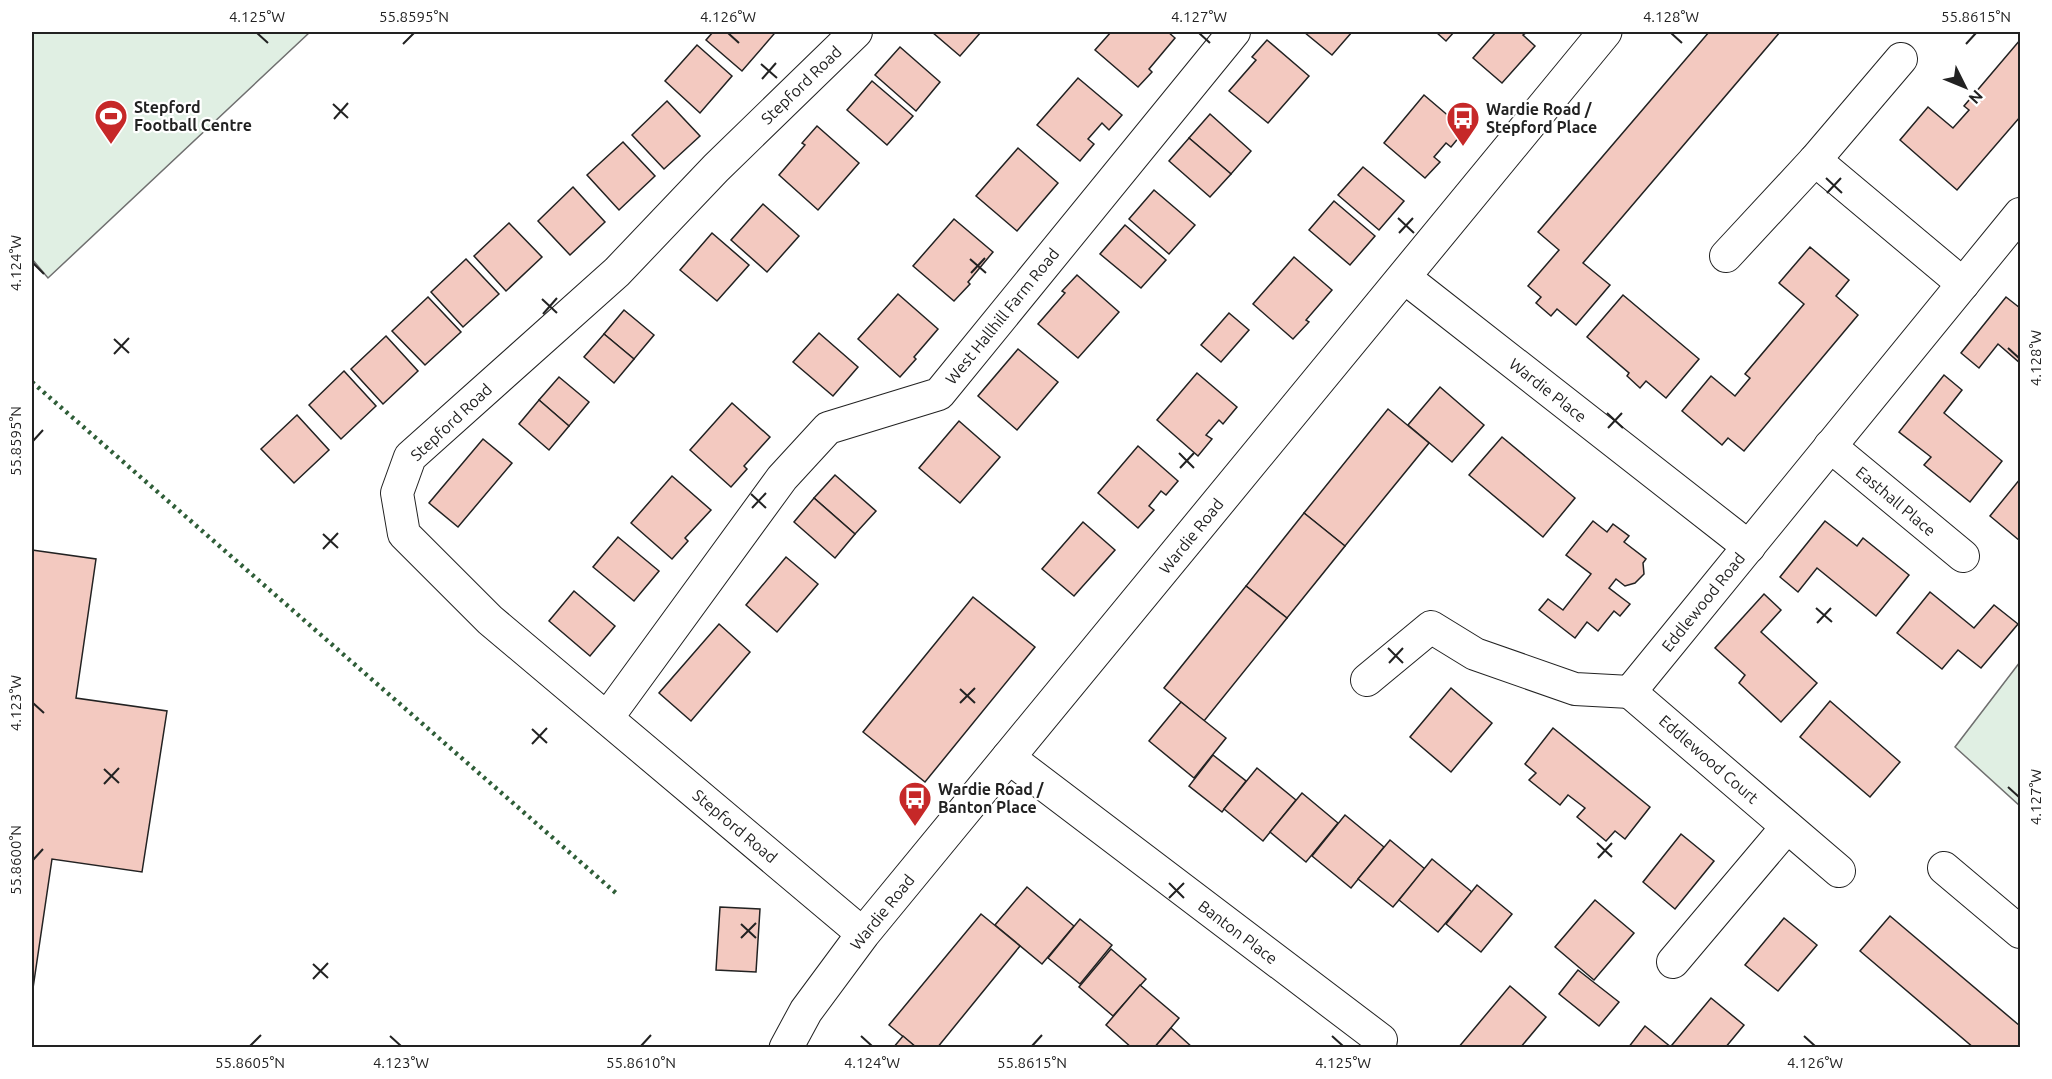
<svg xmlns="http://www.w3.org/2000/svg" width="2052" height="1079" viewBox="0 0 2052 1079" font-family="Ubuntu,sans-serif">
<style>
.green{fill:#e0efe3;stroke:#6f6f6f;stroke-width:1.5}
.building{fill:#f3c9c0;stroke:#222;stroke-width:1.5}
.lines{fill:none;stroke-linecap:round;stroke-linejoin:round}
.minor-casing{stroke:#222;stroke-width:34}
.tertiary-casing{stroke:#222;stroke-width:35}
.minor{stroke:#fff;stroke-width:32}
.tertiary{stroke:#fff;stroke-width:33}
.hedge{stroke:#2f5e38;stroke-width:4.5;stroke-dasharray:3 4.5;stroke-linecap:butt}
.ticks{fill:none;stroke:#222;stroke-width:2}
.labels{text-anchor:middle;stroke-width:4.5;stroke-linejoin:round;paint-order:stroke}
.street-label{font-size:16px;fill:#222;stroke:#fff}
.poi-label{font-size:16px;font-weight:bold;fill:#222;stroke:#fff;text-anchor:start}
.neatline{fill:none;stroke:#222;stroke-width:2}
.ticks-label{font-size:15px;text-anchor:middle;fill:#222}
</style>
<rect width="100%" height="100%" fill="#fff"/>
<!-- green -->
<g class="green">
<path d="M 32,32 L 310,32 L 48,278 L 32,259 Z"/>
<path d="M 2020,662 L 2020,806 L 1955,747 Z"/>
</g>
<!-- building -->
<g class="building">
<path d="M 713,32 L 771,32 L 774,34 L 742,71 L 706,40 Z"/>
<path d="M 932,32 L 981,32 L 960,56 Z"/>
<path d="M 1111,32 L 1168,32 L 1175,38 L 1149,69 L 1152,72 L 1138,87 L 1095,50 Z"/>
<path d="M 1304,32 L 1352,32 L 1332,55 Z"/>
<path d="M 1436,32 L 1454,32 L 1446,41 Z"/>
<path d="M 1496,32 L 1527,32 L 1523,35 L 1535,46 L 1502,83 L 1473,58 Z"/>
<path d="M 1709,32 L 1780,32 L 1583,263 L 1610,285 L 1576,325 L 1557,309 L 1551,316 L 1536,303 L 1541,297 L 1528,286 L 1559,250 L 1538,232 Z"/>
<path d="M 1267,40 L 1309,76 L 1268,123 L 1229,91 L 1256,60 L 1252,57 Z"/>
<path d="M 2020,40 L 2020,117 L 1957,190 L 1900,140 L 1928,107 L 1953,128 L 1969,110 L 1964,106 Z"/>
<path d="M 697,45 L 732,76 L 700,113 L 665,81 Z"/>
<path d="M 900,47 L 940,82 L 916,111 L 875,75 Z"/>
<path d="M 1078,78 L 1122,115 L 1109,130 L 1102,123 L 1088,139 L 1094,144 L 1080,161 L 1037,125 Z"/>
<path d="M 872,81 L 913,116 L 887,145 L 847,110 Z"/>
<path d="M 1424,95 L 1465,130 L 1451,147 L 1446,143 L 1434,157 L 1440,162 L 1425,178 L 1384,143 Z"/>
<path d="M 667,101 L 700,136 L 664,169 L 632,135 Z"/>
<path d="M 1210,114 L 1251,151 L 1231,174 L 1189,138 Z"/>
<path d="M 817,126 L 859,163 L 818,210 L 779,175 L 805,145 L 802,143 Z"/>
<path d="M 1189,138 L 1231,174 L 1210,197 L 1169,161 Z"/>
<path d="M 623,142 L 655,176 L 619,210 L 587,175 Z"/>
<path d="M 1018,148 L 1058,183 L 1017,231 L 976,196 Z"/>
<path d="M 1363,167 L 1404,201 L 1379,230 L 1338,195 Z"/>
<path d="M 573,187 L 605,222 L 570,255 L 538,221 Z"/>
<path d="M 1154,190 L 1195,225 L 1169,254 L 1129,219 Z"/>
<path d="M 1334,201 L 1375,236 L 1350,265 L 1309,230 Z"/>
<path d="M 763,204 L 799,236 L 767,272 L 731,240 Z"/>
<path d="M 954,219 L 993,252 L 968,282 L 970,284 L 954,301 L 913,266 Z"/>
<path d="M 509,223 L 542,257 L 506,291 L 474,256 Z"/>
<path d="M 1125,225 L 1166,260 L 1141,288 L 1100,254 Z"/>
<path d="M 712,233 L 749,265 L 717,301 L 680,270 Z"/>
<path d="M 1810,247 L 1849,280 L 1836,296 L 1858,315 L 1744,451 L 1728,438 L 1722,445 L 1682,411 L 1711,376 L 1735,396 L 1750,378 L 1745,374 L 1804,304 L 1779,283 Z"/>
<path d="M 1294,257 L 1332,290 L 1306,320 L 1309,322 L 1293,339 L 1253,304 Z"/>
<path d="M 466,259 L 499,294 L 463,327 L 431,292 Z"/>
<path d="M 1077,275 L 1119,312 L 1078,358 L 1038,324 L 1065,293 L 1062,291 Z"/>
<path d="M 898,294 L 938,329 L 914,357 L 916,359 L 900,377 L 858,339 Z"/>
<path d="M 1623,295 L 1699,359 L 1666,398 L 1646,381 L 1640,388 L 1627,376 L 1629,373 L 1587,337 Z"/>
<path d="M 428,297 L 461,332 L 425,365 L 392,331 Z"/>
<path d="M 2006,297 L 2020,308 L 2020,363 L 1998,344 L 1979,368 L 1961,353 Z"/>
<path d="M 624,310 L 654,335 L 634,359 L 604,334 Z"/>
<path d="M 1229,313 L 1249,330 L 1221,362 L 1201,345 Z"/>
<path d="M 819,333 L 858,367 L 833,396 L 793,362 Z"/>
<path d="M 604,334 L 634,359 L 614,383 L 584,357 Z"/>
<path d="M 386,336 L 418,371 L 383,404 L 351,369 Z"/>
<path d="M 1018,349 L 1058,382 L 1017,430 L 978,396 Z"/>
<path d="M 344,371 L 376,406 L 341,439 L 309,405 Z"/>
<path d="M 1197,373 L 1237,407 L 1223,424 L 1219,420 L 1206,435 L 1212,439 L 1198,456 L 1157,420 Z"/>
<path d="M 1944,375 L 1962,390 L 1944,413 L 2002,461 L 1970,502 L 1924,465 L 1931,457 L 1899,432 Z"/>
<path d="M 559,377 L 589,402 L 569,426 L 539,400 Z"/>
<path d="M 1440,387 L 1484,425 L 1452,462 L 1408,425 Z"/>
<path d="M 539,400 L 569,426 L 549,450 L 519,424 Z"/>
<path d="M 732,403 L 770,437 L 744,466 L 747,469 L 731,487 L 690,450 Z"/>
<path d="M 1388,409 L 1429,443 L 1345,546 L 1304,513 Z"/>
<path d="M 297,415 L 329,450 L 294,483 L 261,449 Z"/>
<path d="M 959,421 L 1000,457 L 960,503 L 919,468 Z"/>
<path d="M 1502,437 L 1575,498 L 1543,537 L 1469,475 Z"/>
<path d="M 483,439 L 512,463 L 458,527 L 429,503 Z"/>
<path d="M 1138,446 L 1178,481 L 1166,495 L 1161,491 L 1149,506 L 1154,510 L 1138,528 L 1098,493 Z"/>
<path d="M 835,475 L 876,511 L 855,534 L 814,498 Z"/>
<path d="M 672,476 L 711,510 L 685,538 L 688,541 L 672,559 L 631,523 Z"/>
<path d="M 2020,479 L 2020,541 L 1990,516 Z"/>
<path d="M 814,498 L 855,534 L 835,558 L 794,522 Z"/>
<path d="M 1304,513 L 1345,546 L 1287,618 L 1246,586 Z"/>
<path d="M 1593,521 L 1607,532 L 1613,524 L 1629,536 L 1624,542 L 1646,559 L 1643,563 L 1644,574 L 1635,583 L 1625,586 L 1616,579 L 1609,588 L 1630,604 L 1620,616 L 1614,611 L 1598,631 L 1587,622 L 1575,638 L 1539,610 L 1548,599 L 1563,610 L 1591,574 L 1566,555 Z"/>
<path d="M 1825,521 L 1857,546 L 1863,538 L 1909,575 L 1876,616 L 1817,568 L 1798,592 L 1780,577 Z"/>
<path d="M 1083,522 L 1115,550 L 1074,596 L 1042,569 Z"/>
<path d="M 618,537 L 659,571 L 634,601 L 593,567 Z"/>
<path d="M 32,550 L 96,559 L 76,698 L 167,711 L 142,872 L 52,859 L 32,995 Z"/>
<path d="M 786,557 L 818,584 L 777,632 L 746,605 Z"/>
<path d="M 1246,586 L 1287,618 L 1204,721 L 1164,688 Z"/>
<path d="M 574,591 L 615,626 L 590,656 L 549,621 Z"/>
<path d="M 1930,592 L 1974,628 L 1994,605 L 2018,624 L 1981,668 L 1958,650 L 1942,669 L 1897,633 Z"/>
<path d="M 1764,594 L 1781,610 L 1761,632 L 1817,683 L 1781,722 L 1739,683 L 1745,675 L 1715,648 Z"/>
<path d="M 973,597 L 1035,647 L 925,782 L 863,732 Z"/>
<path d="M 719,624 L 750,652 L 691,721 L 659,693 Z"/>
<path d="M 1451,688 L 1492,723 L 1451,772 L 1410,737 Z"/>
<path d="M 1830,701 L 1900,762 L 1870,797 L 1800,737 Z"/>
<path d="M 1181,702 L 1226,738 L 1194,778 L 1149,741 Z"/>
<path d="M 1553,728 L 1650,807 L 1625,839 L 1615,831 L 1606,841 L 1577,817 L 1585,808 L 1568,795 L 1560,805 L 1529,780 L 1536,773 L 1525,764 Z"/>
<path d="M 1213,755 L 1246,781 L 1222,812 L 1189,786 Z"/>
<path d="M 1257,768 L 1296,800 L 1263,841 L 1224,809 Z"/>
<path d="M 1302,793 L 1338,823 L 1306,862 L 1270,832 Z"/>
<path d="M 1345,815 L 1384,847 L 1351,888 L 1312,856 Z"/>
<path d="M 1681,834 L 1714,861 L 1675,909 L 1643,882 Z"/>
<path d="M 1390,840 L 1425,869 L 1393,907 L 1358,879 Z"/>
<path d="M 1432,859 L 1472,892 L 1438,932 L 1399,900 Z"/>
<path d="M 1477,885 L 1512,914 L 1481,952 L 1446,924 Z"/>
<path d="M 1027,887 L 1074,926 L 1042,964 L 995,925 Z"/>
<path d="M 1595,900 L 1634,933 L 1594,980 L 1555,947 Z"/>
<path d="M 720,907 L 760,909 L 756,972 L 716,970 Z"/>
<path d="M 981,914 L 1020,946 L 937,1048 L 917,1048 L 889,1025 Z"/>
<path d="M 1890,916 L 2020,1026 L 2020,1048 L 1974,1048 L 1860,951 Z"/>
<path d="M 1784,918 L 1817,945 L 1778,991 L 1745,965 Z"/>
<path d="M 1080,919 L 1112,945 L 1080,984 L 1048,958 Z"/>
<path d="M 1111,949 L 1146,979 L 1113,1016 L 1079,987 Z"/>
<path d="M 1578,970 L 1619,1002 L 1599,1026 L 1559,994 Z"/>
<path d="M 1140,985 L 1179,1018 L 1154,1048 L 1132,1048 L 1106,1025 Z"/>
<path d="M 1510,986 L 1546,1017 L 1520,1048 L 1458,1048 Z"/>
<path d="M 1711,998 L 1744,1025 L 1725,1048 L 1675,1048 L 1672,1045 Z"/>
<path d="M 1645,1026 L 1672,1048 L 1628,1048 Z"/>
<path d="M 1171,1028 L 1193,1048 L 1154,1048 Z"/>
<path d="M 903,1036 L 917,1048 L 893,1048 Z"/>
</g>
<g class="lines">
<defs>
<g id="minor">
<path d="M 856,32 L 716,168 L 617,272 L 410,457 L 397,493 L 404,534 L 490,620 L 863,934"/>
<path d="M 1815,160 L 1963,284"/>
<path d="M 1726,256 L 1815,160 L 1901,59"/>
<path d="M 1404,277 L 1749,547"/>
<path d="M 1830,446 L 1963,556"/>
<path d="M 1367,680 L 1431,627 L 1475,654 L 1575,689 L 1630,692 L 2020,214"/>
<path d="M 1630,692 L 1839,871"/>
<path d="M 607,718 L 782,478 L 828,428 L 939,394 L 1234,32"/>
<path d="M 1008,757 L 1381,1040"/>
<path d="M 1944,868 L 2020,932"/>
<path d="M 1673,962 L 1787,827"/>
</g>
<path id="tertiary" d="M 786,1048 L 806,1011 L 863,934 L 1605,32"/>
</defs>
<!-- minor casing -->
<use href="#minor" class="minor-casing"/>
<!-- tertiary casing -->
<use href="#tertiary" class="tertiary-casing"/>
<!-- minor -->
<use href="#minor" class="minor"/>
<!-- tertiary -->
<use href="#tertiary" class="tertiary"/>
<!-- hedge -->
<path class="hedge" d="M 32,382 L 617,894"/>
</g>
<!-- ticks -->
<path class="ticks" d="M 257,33 L 268,43M 728,33 L 739,43M 1199,33 L 1210,43M 1671,33 L 1682,43M 403,44 L 414,33M 1966,44 L 1976,33M 761,64 L 777,78M 762,79 L 776,63M 333,104 L 348,118M 334,119 L 348,103M 1826,178 L 1842,193M 1827,193 L 1841,178M 1398,218 L 1414,233M 1399,233 L 1413,218M 970,259 L 986,273M 33,263 L 44,274M 971,273 L 985,258M 542,299 L 557,313M 543,314 L 557,298M 114,339 L 129,353M 2008,348 L 2019,358M 114,354 L 129,338M 1607,413 L 1623,428M 1608,428 L 1622,413M 33,441 L 43,430M 1179,453 L 1194,468M 1180,468 L 1194,453M 751,494 L 766,508M 752,508 L 766,493M 323,534 L 338,548M 323,549 L 338,533M 1816,608 L 1832,622M 1817,623 L 1831,608M 1388,648 L 1403,663M 1389,663 L 1403,648M 960,689 L 975,703M 33,703 L 44,713M 960,703 L 975,688M 532,729 L 547,743M 532,744 L 547,728M 104,769 L 119,783M 104,784 L 119,768M 2008,787 L 2019,797M 1597,843 L 1612,857M 1598,858 L 1612,843M 33,860 L 43,849M 1169,883 L 1184,898M 1169,898 L 1184,883M 741,924 L 756,938M 741,938 L 756,923M 313,964 L 328,978M 313,979 L 328,963M 390,1036 L 401,1046M 861,1036 L 872,1046M 1332,1036 L 1343,1046M 1804,1036 L 1815,1046M 250,1046 L 261,1035M 641,1046 L 651,1035M 1032,1046 L 1042,1035"/>
<!-- icons -->
<defs>
<symbol id="stadium-pin" viewBox="-11 -11 22 30"><path d="M0 17L-7.5 6A9.5 9.5 0 1 1 7.5 6Z" fill="#c62828" stroke="#fff"/><path d="M0-5a6.5 5 0 1 0 0 10a6.5 5 0 1 0 0-10ZM-3.5-1.8h7v3.6h-7Z" fill="#fff"/></symbol>
<symbol id="bus-pin" viewBox="-11 -11 22 30"><path d="M0 17L-7.5 6A9.5 9.5 0 1 1 7.5 6Z" fill="#c62828" stroke="#fff"/><path d="M-5-6H5V4H4V6H2V4H-2V6H-4V4H-5ZM-3.5-4V0h7V-4ZM-3.5 1.2v1.5H-2V1.2ZM2 1.2v1.5H3.5V1.2Z" fill="#fff"/></symbol>
</defs>
<g fill-rule="evenodd">
<use href="#stadium-pin" x="92" y="97" width="38" height="52"/>
<use href="#bus-pin" x="1444" y="99" width="38" height="52"/>
<use href="#bus-pin" x="896" y="779" width="38" height="52"/>
</g>
<g class="labels">
<!-- street labels -->
<g class="street-label">
<text transform="translate(801 85) rotate(-44)" y="6">Stepford Road</text>
<text transform="translate(1002 316) rotate(-51)" y="6">West Hallhill Farm Road</text>
<text transform="translate(1548 390) rotate(38)" y="6">Wardie Place</text>
<text transform="translate(451 422) rotate(-43)" y="6">Stepford Road</text>
<text transform="translate(1896 501) rotate(40)" y="6">Easthall Place</text>
<text transform="translate(1191 536) rotate(-51)" y="6">Wardie Road</text>
<text transform="translate(1703 602) rotate(-51)" y="6">Eddlewood Road</text>
<text transform="translate(1709 759) rotate(41)" y="6">Eddlewood Court</text>
<text transform="translate(735 826) rotate(40)" y="6">Stepford Road</text>
<text transform="translate(882 912) rotate(-51)" y="6">Wardie Road</text>
<text transform="translate(1238 932) rotate(37)" y="6">Banton Place</text>
</g>
<!-- poi labels -->
<g class="poi-label">
<text x="134" y="113">Stepford<tspan x="134" dy="18">Football Centre</tspan></text>
<text x="1486" y="115">Wardie Road /<tspan x="1486" dy="18">Stepford Place</tspan></text>
<text x="938" y="795">Wardie Road /<tspan x="938" dy="18">Banton Place</tspan></text>
</g>
</g>
<!-- border -->
<rect width="2052" height="1079" fill="none" stroke="#ffffff" stroke-width="66"/>
<!-- north arrow -->
<g transform="translate(1965 87) rotate(133)" stroke="#ffffff" stroke-width="4.5" paint-order="stroke">
<path d="M0-4.5L10 22L0 15L-10 22Z" fill="#222222"/>
<text y="-9" font-size="16" font-weight="bold" text-anchor="middle" fill="#222222">N</text>
</g>
<rect x="33" y="33" width="1986" height="1013" class="neatline"/>
<g class="ticks-label">
<text x="257" y="22">4.125°W</text>
<text x="414" y="22">55.8595°N</text>
<text x="728" y="22">4.126°W</text>
<text x="1199" y="22">4.127°W</text>
<text x="1671" y="22">4.128°W</text>
<text x="1976" y="22">55.8615°N</text>
<text transform="translate(16 263) rotate(-90)" y="5">4.124°W</text>
<text transform="translate(2036 358) rotate(-90)" y="5">4.128°W</text>
<text transform="translate(16 441) rotate(-90)" y="5">55.8595°N</text>
<text transform="translate(16 703) rotate(-90)" y="5">4.123°W</text>
<text transform="translate(2036 797) rotate(-90)" y="5">4.127°W</text>
<text transform="translate(16 860) rotate(-90)" y="5">55.8600°N</text>
<text x="250" y="1068">55.8605°N</text>
<text x="401" y="1068">4.123°W</text>
<text x="641" y="1068">55.8610°N</text>
<text x="872" y="1068">4.124°W</text>
<text x="1032" y="1068">55.8615°N</text>
<text x="1343" y="1068">4.125°W</text>
<text x="1815" y="1068">4.126°W</text>
</g>
</svg>
